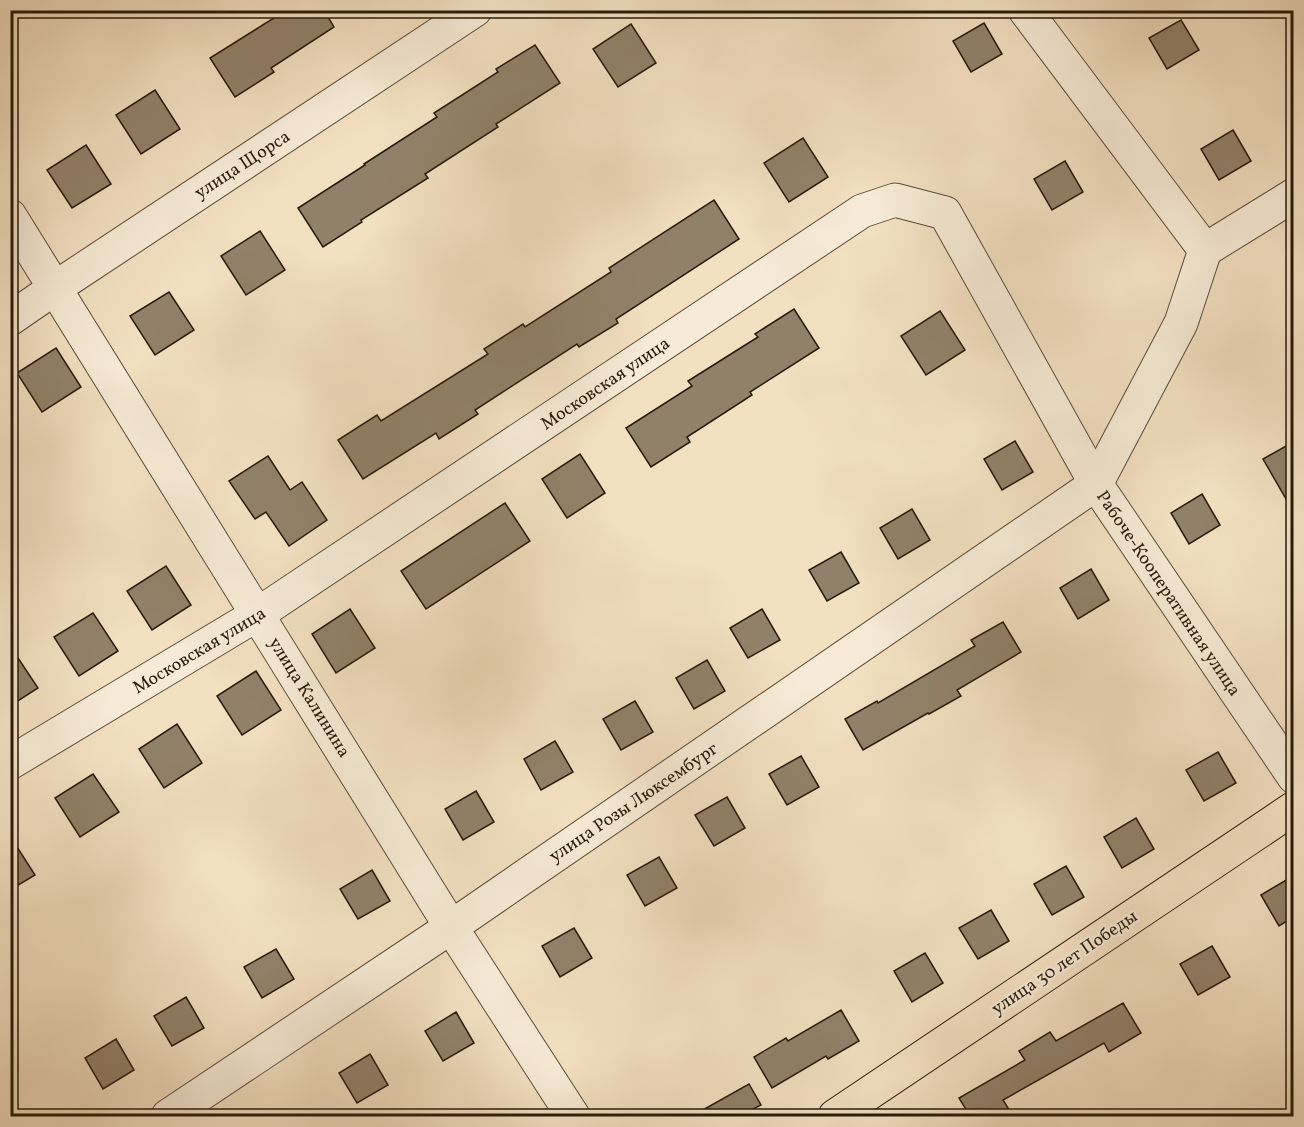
<svg xmlns="http://www.w3.org/2000/svg" width="1304" height="1127" viewBox="0 0 1304 1127" font-family="Vollkorn,serif">
<style>
.building{fill:#92816a;stroke:#281b0c;stroke-width:1.5}
.lines{fill:none;stroke-linecap:round;stroke-linejoin:round}
.minor-casing{stroke:#5b4c39;stroke-width:35}
.major-casing{stroke:#281b0c;stroke-width:35}
.minor{stroke:#f7ebd7;stroke-width:33}
.major{stroke:#f3e0c1;stroke-width:33}
.labels{text-anchor:middle;stroke-width:4.5;stroke-linejoin:round;paint-order:stroke}
.street-label{font-size:18px;fill:#281b0c;stroke:#f7ebd7}
</style>
<rect width="100%" height="100%" fill="#f3e0c1"/>
<filter id="stains"><feTurbulence type="fractalNoise" baseFrequency=".00333" numOctaves="4"/><feColorMatrix values="0 0 0 0 .2 0 0 0 0 .09 0 0 0 0 .02 0 0 0 .5 -.17"/></filter>
<radialGradient id="worn" r=".72"><stop offset=".6" stop-color="#630" stop-opacity="0"/><stop offset="1" stop-color="#630" stop-opacity=".3"/></radialGradient>
<!-- building -->
<g class="building">
<path d="M 269,10 L 324,10 L 334,27 L 271,68 L 274,72 L 235,97 L 210,58 L 274,18 Z"/>
<path d="M 1181,20 L 1199,50 L 1167,69 L 1149,38 Z"/>
<path d="M 984,23 L 1002,54 L 971,72 L 953,41 Z"/>
<path d="M 631,24 L 656,63 L 618,87 L 593,49 Z"/>
<path d="M 535,45 L 560,83 L 496,124 L 498,127 L 425,174 L 428,178 L 361,220 L 362,222 L 323,247 L 298,208 L 365,165 L 364,164 L 437,117 L 434,113 L 498,72 L 496,69 Z"/>
<path d="M 155,90 L 180,129 L 141,154 L 116,115 Z"/>
<path d="M 1233,130 L 1251,161 L 1219,180 L 1201,149 Z"/>
<path d="M 803,138 L 828,177 L 789,202 L 764,163 Z"/>
<path d="M 86,145 L 111,184 L 72,208 L 47,170 Z"/>
<path d="M 1065,161 L 1083,192 L 1052,210 L 1034,179 Z"/>
<path d="M 714,200 L 739,239 L 616,319 L 618,323 L 579,347 L 577,344 L 475,410 L 478,414 L 439,439 L 436,433 L 363,479 L 338,440 L 377,415 L 381,421 L 488,354 L 484,349 L 523,324 L 525,327 L 611,272 L 609,268 Z"/>
<path d="M 260,231 L 285,270 L 246,295 L 221,256 Z"/>
<path d="M 169,292 L 194,330 L 155,355 L 130,316 Z"/>
<path d="M 794,309 L 819,348 L 750,392 L 752,395 L 687,437 L 690,442 L 651,467 L 626,428 L 692,386 L 688,381 L 758,337 L 755,334 Z"/>
<path d="M 940,311 L 965,350 L 926,375 L 901,336 Z"/>
<path d="M 56,348 L 81,387 L 42,412 L 17,373 Z"/>
<path d="M 1015,441 L 1033,472 L 1002,490 L 984,459 Z"/>
<path d="M 1293,442 L 1293,511 L 1263,459 Z"/>
<path d="M 580,454 L 605,493 L 567,518 L 542,479 Z"/>
<path d="M 268,456 L 290,490 L 302,482 L 327,520 L 289,546 L 266,512 L 255,519 L 229,481 Z"/>
<path d="M 1202,494 L 1220,525 L 1189,544 L 1171,513 Z"/>
<path d="M 505,503 L 530,541 L 426,609 L 401,571 Z"/>
<path d="M 912,509 L 930,540 L 898,559 L 880,528 Z"/>
<path d="M 841,552 L 859,583 L 827,601 L 809,570 Z"/>
<path d="M 166,566 L 191,605 L 152,630 L 127,591 Z"/>
<path d="M 1091,569 L 1109,600 L 1078,619 L 1060,588 Z"/>
<path d="M 350,609 L 375,648 L 336,673 L 312,634 Z"/>
<path d="M 762,609 L 780,640 L 748,658 L 730,628 Z"/>
<path d="M 93,613 L 118,651 L 79,676 L 54,637 Z"/>
<path d="M 1003,622 L 1021,652 L 957,690 L 961,696 L 929,714 L 928,713 L 863,750 L 845,719 L 877,701 L 878,703 L 975,646 L 971,640 Z"/>
<path d="M 10,646 L 38,688 L 10,706 Z"/>
<path d="M 707,660 L 725,691 L 694,709 L 676,678 Z"/>
<path d="M 256,671 L 281,710 L 242,735 L 217,696 Z"/>
<path d="M 635,701 L 653,732 L 621,750 L 603,719 Z"/>
<path d="M 177,724 L 202,763 L 164,788 L 139,749 Z"/>
<path d="M 555,741 L 573,772 L 541,790 L 524,759 Z"/>
<path d="M 1218,752 L 1236,783 L 1204,801 L 1186,770 Z"/>
<path d="M 801,756 L 819,787 L 787,805 L 769,774 Z"/>
<path d="M 93,774 L 119,812 L 80,837 L 55,798 Z"/>
<path d="M 476,791 L 494,822 L 463,840 L 445,809 Z"/>
<path d="M 727,797 L 745,828 L 714,846 L 695,815 Z"/>
<path d="M 1136,818 L 1154,849 L 1122,868 L 1104,837 Z"/>
<path d="M 10,836 L 35,875 L 10,890 Z"/>
<path d="M 659,857 L 677,888 L 645,906 L 627,875 Z"/>
<path d="M 1066,866 L 1084,897 L 1052,915 L 1034,884 Z"/>
<path d="M 372,870 L 390,901 L 358,919 L 340,889 Z"/>
<path d="M 1293,876 L 1293,917 L 1279,926 L 1261,895 Z"/>
<path d="M 991,910 L 1009,941 L 978,959 L 959,928 Z"/>
<path d="M 574,928 L 592,958 L 560,977 L 542,946 Z"/>
<path d="M 1212,946 L 1230,977 L 1198,995 L 1180,964 Z"/>
<path d="M 276,949 L 294,979 L 262,998 L 244,967 Z"/>
<path d="M 925,953 L 943,983 L 912,1002 L 894,971 Z"/>
<path d="M 186,997 L 204,1028 L 172,1046 L 154,1016 Z"/>
<path d="M 1123,1003 L 1141,1033 L 1109,1052 L 1104,1043 L 1003,1100 L 1013,1116 L 970,1116 L 959,1098 L 1025,1060 L 1019,1051 L 1050,1032 L 1056,1041 Z"/>
<path d="M 841,1010 L 859,1041 L 828,1059 L 826,1056 L 772,1088 L 754,1057 L 786,1038 L 788,1041 Z"/>
<path d="M 456,1012 L 474,1043 L 443,1061 L 425,1031 Z"/>
<path d="M 116,1039 L 134,1070 L 103,1089 L 85,1058 Z"/>
<path d="M 370,1054 L 388,1085 L 357,1103 L 339,1073 Z"/>
<path d="M 749,1084 L 761,1105 L 740,1116 L 692,1116 Z"/>
</g>
<g class="lines">
<defs>
<g id="minor">
<path d="M 1025,10 L 1205,250 L 1181,323 L 1096,484 L 1294,777"/>
<path d="M 10,216 L 451,927 L 573,1116"/>
<path d="M 1205,250 L 1294,195"/>
<path d="M 10,319 L 55,288 L 475,10"/>
<path d="M 10,763 L 258,614 L 862,211 L 895,200 L 945,213 L 1096,484 L 451,927 L 168,1116"/>
</g>
<path id="major" d="M 835,1116 L 1294,808"/>
</defs>
<!-- minor casing -->
<use href="#minor" class="minor-casing"/>
<!-- major casing -->
<use href="#major" class="major-casing"/>
<!-- minor -->
<use href="#minor" class="minor"/>
<!-- major -->
<use href="#major" class="major"/>
</g>
<g class="labels">
<!-- street labels -->
<g class="street-label">
<text transform="translate(242 164) rotate(-33)" y="6">улица Щорса</text>
<text transform="translate(605 383) rotate(-34)" y="6">Московская улица</text>
<text transform="translate(1169 593) rotate(56)" y="6">Рабоче-Кооперативная улица</text>
<text transform="translate(199 650) rotate(-31)" y="6">Московская улица</text>
<text transform="translate(310 697) rotate(58)" y="6">улица Калинина</text>
<text transform="translate(633 802) rotate(-34)" y="6">улица Розы Люксембург</text>
<text transform="translate(1064 962) rotate(-34)" y="6">улица 30 лет Победы</text>
</g>
</g>
<!-- margin -->
<rect width="1304" height="1127" fill="none" stroke="#f3e0c1" stroke-width="36"/>
<rect x="12" y="12" width="1280" height="1103" fill="none" stroke="#281b0c" stroke-width="3"/>
<rect x="18" y="18" width="1268" height="1091" fill="none" stroke="#281b0c" stroke-width="1.5"/>
<rect width="100%" height="100%" filter="url(#stains)"/>
<rect width="100%" height="100%" fill="url(#worn)"/>
</svg>
